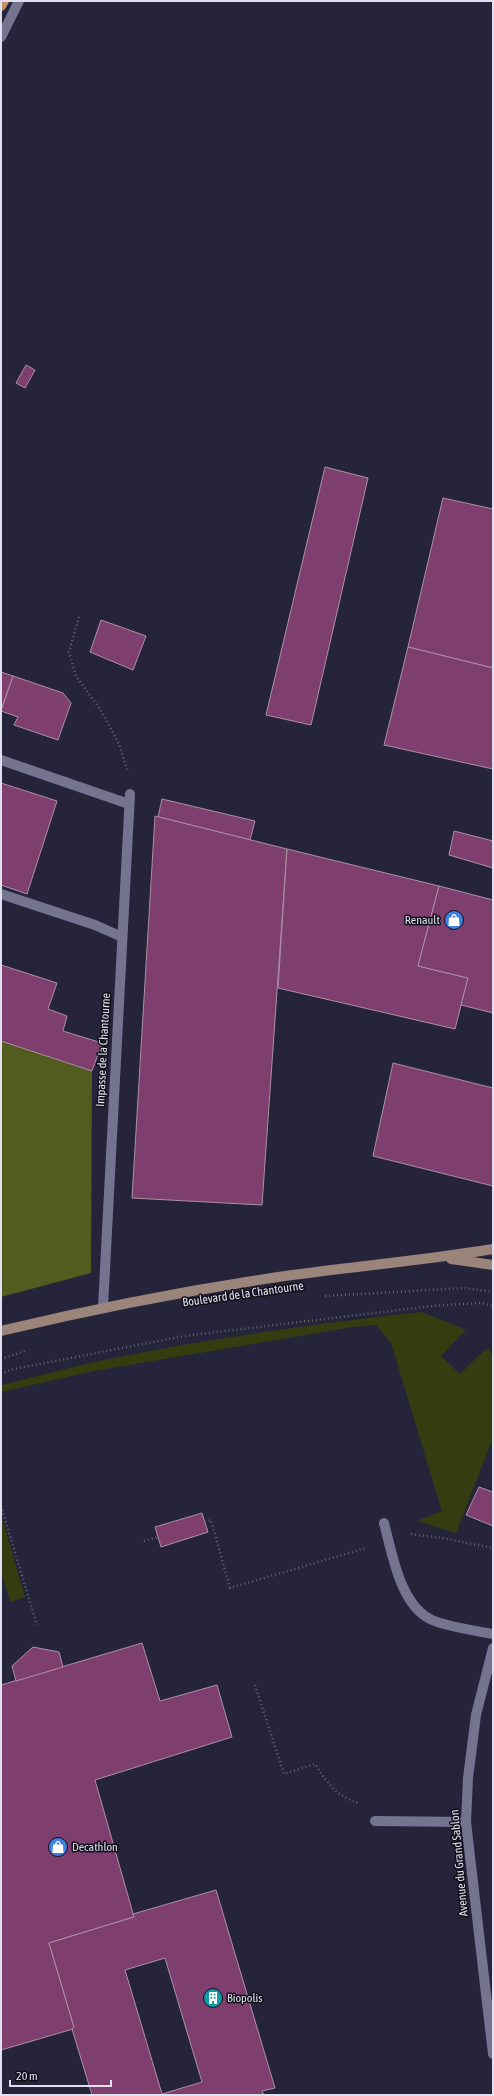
<svg xmlns="http://www.w3.org/2000/svg" width="494" height="2096" viewBox="0 0 494 2096" font-family="'Asap Condensed',sans-serif">
<style>
.green{fill:#353d10}
.forest{fill:#515c1e}
.building{fill:#7e3e6e;stroke:#ad91a4;fill-rule:evenodd}
.lines{fill:none;stroke-linecap:round;stroke-linejoin:round}
.path{stroke:#636377;stroke-width:2.5;stroke-dasharray:1 3;stroke-linecap:butt}
.lane{stroke:#757490;stroke-width:10}
.street{stroke:#757490;stroke-width:10}
.secondary{stroke:#9b847a;stroke-width:10}
.primary{stroke:#c19365;stroke-width:10}
.labels{text-anchor:middle;stroke-width:3;stroke-linejoin:round;paint-order:stroke}
.poi-label{font-size:12px;fill:#e0e0f0;stroke:#0f0f19;text-anchor:start}
.street-label{font-size:12px;fill:#e0e0f0;stroke:#0f0f19}
</style>
<rect width="100%" height="100%" fill="#25243b"/>
<!-- green -->
<g class="green">
<path d="M 422,1312 L 466,1330 L 441,1356 L 460,1374 L 486,1349 L 489,1348 L 493,1358 L 493,1438 L 456,1533 L 417,1521 L 442,1511 L 391,1343 L 376,1325 L 353,1327 L 94,1371 L 1,1392 L 1,1385 C 35,1377 70,1367 104,1360 C 209,1338 315,1324 422,1312 Z"/>
<path d="M 1,1514 L 25,1597 L 10,1602 L 1,1572 Z"/>
</g>
<!-- forest -->
<path class="forest" d="M 1,1041 L 92,1071 L 91,1273 L 1,1297 Z"/>
<!-- building -->
<g class="building">
<path d="M 26,365 L 35,370 L 25,388 L 16,383 Z"/>
<path d="M 325,467 L 368,478 L 311,725 L 266,715 Z"/>
<path d="M 443,498 L 493,509 L 493,668 L 408,647 Z"/>
<path d="M 101,620 L 146,636 L 133,670 L 90,652 Z"/>
<path d="M 408,647 L 493,668 L 493,769 L 384,745 Z"/>
<path d="M 1,672 L 13,676 L 1,710 Z"/>
<path d="M 13,676 L 63,693 L 71,703 L 58,740 L 14,725 L 18,717 L 1,711 Z"/>
<path d="M 1,783 L 57,801 L 27,894 L 1,885 Z"/>
<path d="M 162,799 L 255,821 L 250,840 L 158,817 Z"/>
<path d="M 155,816 L 287,849 L 262,1205 L 132,1198 Z"/>
<path d="M 454,831 L 493,841 L 493,868 L 449,855 Z"/>
<path d="M 287,849 L 439,886 L 418,966 L 468,978 L 455,1029 L 278,988 Z"/>
<path d="M 439,886 L 493,900 L 493,1013 L 461,1005 L 468,978 L 418,966 Z"/>
<path d="M 1,965 L 57,983 L 48,1009 L 67,1016 L 63,1031 L 102,1043 L 92,1071 L 1,1041 Z"/>
<path d="M 393,1063 L 493,1088 L 493,1186 L 373,1156 Z"/>
<path d="M 479,1487 L 493,1492 L 493,1526 L 466,1515 Z"/>
<path d="M 202,1513 L 208,1532 L 161,1547 L 155,1527 Z"/>
<path d="M 142,1643 L 160,1701 L 217,1685 L 232,1737 L 95,1780 L 134,1917 L 49,1943 L 74,2027 L 73,2029 L 1,2050 L 1,1685 Z"/>
<path d="M 33,1647 L 59,1652 L 63,1667 L 16,1681 L 12,1666 Z"/>
<path d="M 216,1890 L 275,2088 L 262,2091 L 264,2095 L 92,2095 L 72,2029 L 74,2027 L 49,1943 L 134,1917 L 133,1914 ZM 165,1958 L 202,2082 L 162,2094 L 125,1970 Z"/>
</g>
<g class="lines">
<!-- path -->
<g class="path">
<path d="M 79,617 L 69,652 L 76,676 L 100,709 L 119,744 L 128,772"/>
<path d="M 325,1296 L 464,1288 L 493,1292"/>
<path d="M 1,1359 L 25,1351"/>
<path d="M 1,1374 L 14,1369 L 184,1336 L 432,1306 L 481,1303 L 493,1306"/>
<path d="M 1,1506 L 37,1625"/>
<path d="M 205,1522 L 211,1520 L 230,1588 L 366,1548"/>
<path d="M 411,1534 L 442,1538 L 493,1548"/>
<path d="M 144,1541 L 158,1537"/>
<path d="M 255,1685 L 284,1774 L 315,1764 C 328,1784 336,1796 359,1803"/>
</g>
<!-- lane -->
<g class="lane">
<path d="M 1,37 L 19,1"/>
<path d="M 1,760 L 129,804"/>
<path d="M 1,894 L 95,925 L 122,937"/>
<path d="M 384,1523 C 392,1553 400,1604 430,1619 C 442,1626 478,1631 493,1634"/>
<path d="M 375,1821 L 466,1822"/>
</g>
<!-- street -->
<g class="street">
<path d="M 103,1307 L 130,794"/>
<path d="M 493,1648 L 476,1715 L 468,1778 L 466,1822 L 493,2054"/>
</g>
<!-- secondary -->
<g class="secondary">
<path d="M 451,1259 L 493,1265"/>
<path d="M 1,1331 C 97,1308 194,1289 292,1275 C 359,1266 426,1260 493,1249"/>
</g>
<!-- primary -->
<path class="primary" d="M 1,6 L 4,1"/>
</g>
<!-- icons -->
<defs>
<symbol id="shop-disc" viewBox="-11 -11 22 22"><circle r="9.5" fill="#3f7fe0" stroke="#0f0f19"/><path d="M-5-2.5h2.3a2.7 3.5 0 0 1 5.4 0H5L5.5 6h-11ZM-1.5-2.5h3a1.5 2.3 0 0 0-3 0Z" fill="#fff"/></symbol>
<symbol id="building-disc" viewBox="-11 -11 22 22"><circle r="9.5" fill="#0f9aa8" stroke="#0f0f19"/><path d="M-4-6H4V6H1V3H-1V6H-4ZM-2.5-4.3h1.7v1.8h-1.7ZM.8-4.3h1.7v1.8H.8ZM-2.5-1h1.7V.8h-1.7ZM.8-1h1.7V.8H.8Z" fill="#fff"/></symbol>
</defs>
<g fill-rule="evenodd">
<use href="#shop-disc" x="443" y="909" width="22" height="22"/>
<use href="#shop-disc" x="47" y="1836" width="22" height="22"/>
<use href="#building-disc" x="202" y="1987" width="22" height="22"/>
</g>
<g class="labels">
<!-- poi labels -->
<g class="poi-label">
<text x="440" y="924" text-anchor="end">Renault</text>
<text x="72" y="1851">Decathlon</text>
<text x="227" y="2002">Biopolis</text>
</g>
<!-- street labels -->
<g class="street-label">
<text transform="translate(103 1050) rotate(-87)" y="4">Impasse de la Chantourne</text>
<text transform="translate(243 1294) rotate(-8)" y="4">Boulevard de la Chantourne</text>
<text transform="translate(459 1863) rotate(-95)" y="4">Avenue du Grand Sablon</text>
</g>
</g>
<!-- border -->
<rect width="494" height="2096" fill="none" stroke="#e0e0f0" stroke-width="4"/>
<!-- scale -->
<path d="M10 2080v6h101v-6" fill="none" stroke="#e0e0f0" stroke-width="2"/>
<text x="16" y="2080" font-size="12" fill="#e0e0f0" stroke="#0f0f19" stroke-width="3" paint-order="stroke">20 m</text>
</svg>
